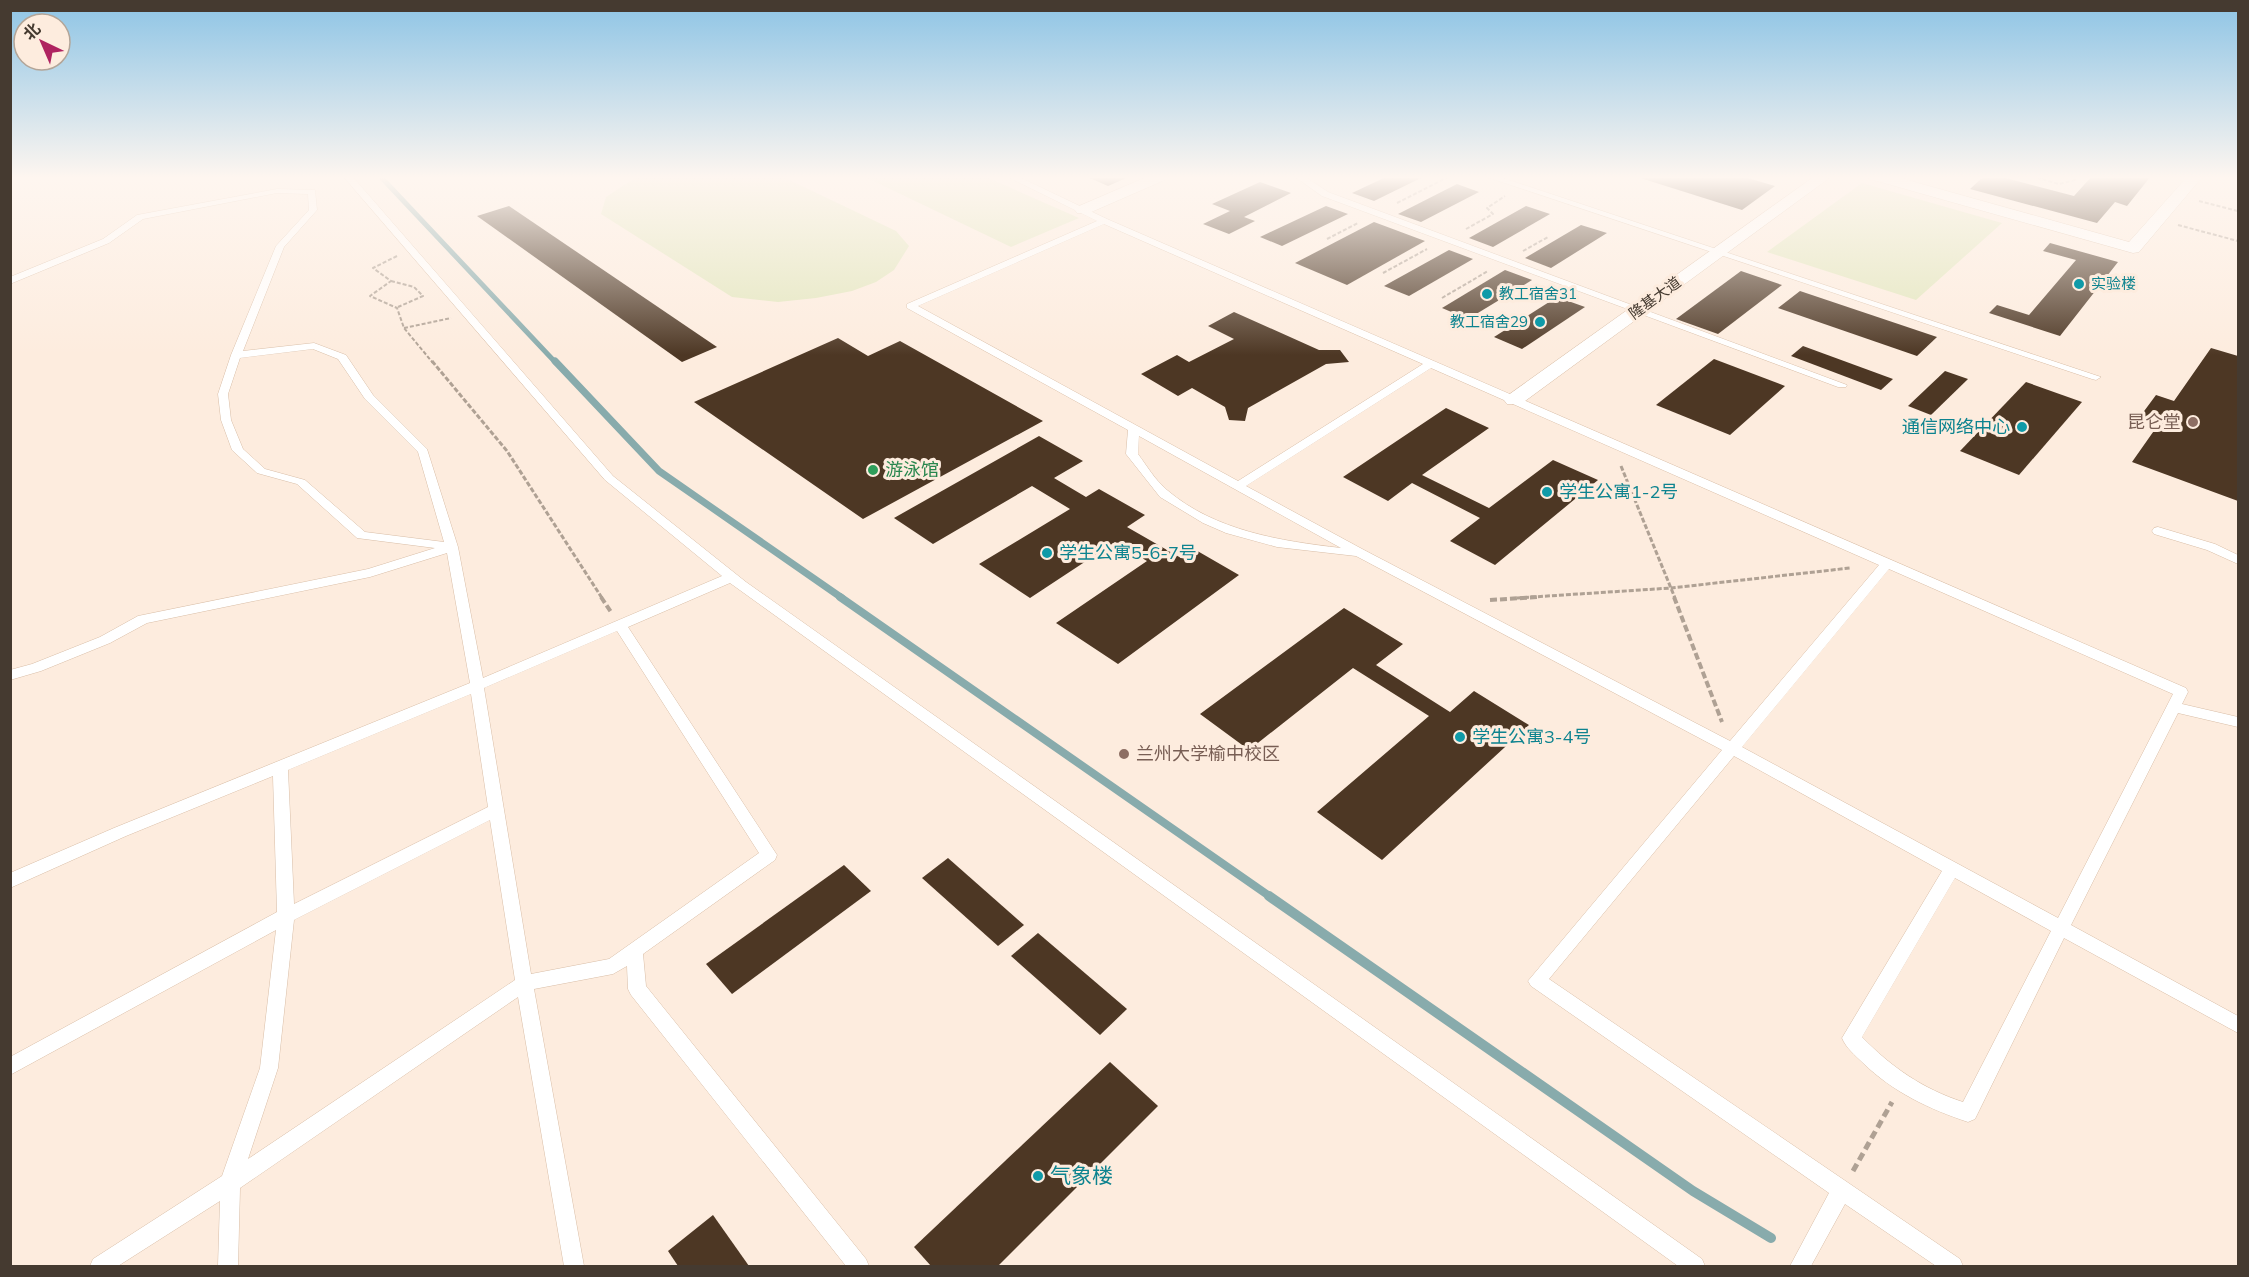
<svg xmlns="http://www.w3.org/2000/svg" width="2249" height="1277" viewBox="0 0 2249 1277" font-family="Mulish,'Noto Sans SC',sans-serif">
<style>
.green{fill:#e2e6bd}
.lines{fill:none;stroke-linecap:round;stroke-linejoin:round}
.stream-far3{stroke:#88abac;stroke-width:5}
.stream-far2{stroke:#88abac;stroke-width:7}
.stream-far1{stroke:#88abac;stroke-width:8}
.stream{stroke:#88abac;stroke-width:10}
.building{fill:#4d3724}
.service-casing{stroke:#d9bea7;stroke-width:1}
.minor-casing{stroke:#d9bea7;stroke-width:1}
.path-far3{stroke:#afa194;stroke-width:2;stroke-dasharray:4 2;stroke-linecap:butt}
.path-far2{stroke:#afa194;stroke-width:3;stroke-dasharray:5 2;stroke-linecap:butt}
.path-far1{stroke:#afa194;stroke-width:4;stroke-dasharray:7 3;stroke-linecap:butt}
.path{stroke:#afa194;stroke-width:5;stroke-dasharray:8 4.5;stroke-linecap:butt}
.service{fill:#fff;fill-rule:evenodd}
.minor{fill:#fff;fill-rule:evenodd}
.culture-dot{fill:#0f9aa8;stroke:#fdecde;stroke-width:2}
.education-dot{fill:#8d6e63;stroke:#fdecde;stroke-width:2}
.leisure-dot{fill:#2e9e5b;stroke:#fdecde;stroke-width:2}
.labels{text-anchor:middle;stroke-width:6;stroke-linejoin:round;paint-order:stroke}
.far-culture-label{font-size:15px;fill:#0d838f;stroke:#fdecde;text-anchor:start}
.far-street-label{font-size:15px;fill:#453a30;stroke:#fdecde}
.education-label{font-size:18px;fill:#785e54;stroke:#fdecde;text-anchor:end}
.culture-label{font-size:18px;fill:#0d838f;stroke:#fdecde;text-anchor:start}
.leisure-label{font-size:18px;fill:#27864d;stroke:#fdecde;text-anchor:start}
.near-culture-label{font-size:21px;fill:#0d838f;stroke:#fdecde;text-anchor:start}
</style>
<rect width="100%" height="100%" fill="#fdecde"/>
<!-- green -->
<g class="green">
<path d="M 638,176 L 781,176 L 896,231 L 909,246 L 894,270 L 876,282 L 852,291 L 816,298 L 778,302 L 732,297 L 601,214 L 606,197 Z"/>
<path d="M 863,176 L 984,176 L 1079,218 L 1011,247 Z"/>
<path d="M 1862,183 L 2002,223 L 1916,300 L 1767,252 Z"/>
</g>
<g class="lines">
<!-- stream-far3 -->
<path class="stream-far3" d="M 380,176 L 556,363"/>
<!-- stream-far2 -->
<path class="stream-far2" d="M 555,361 L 659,471 L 842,598"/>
<!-- stream-far1 -->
<path class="stream-far1" d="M 840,597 L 1272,898"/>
<!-- stream -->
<path class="stream" d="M 1269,896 L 1693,1191 L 1771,1238"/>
</g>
<!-- building -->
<g class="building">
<path d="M 1085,176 L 1131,176 L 1108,186 Z"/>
<path d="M 1388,176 L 1425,176 L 1374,201 L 1352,193 Z"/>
<path d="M 1634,176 L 1741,176 L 1775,186 L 1742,210 Z"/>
<path d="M 1984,176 L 1998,176 L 2074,196 L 2092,176 L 2151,176 L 2127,206 L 2115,202 L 2097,223 L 1970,189 Z"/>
<path d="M 1260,182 L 1291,193 L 1244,217 L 1255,221 L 1229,234 L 1203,224 L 1230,211 L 1212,204 Z"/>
<path d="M 1457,184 L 1479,192 L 1421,222 L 1398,214 Z"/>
<path d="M 509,206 L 717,347 L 682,362 L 477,216 Z"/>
<path d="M 1326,206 L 1348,214 L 1282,246 L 1260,237 Z"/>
<path d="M 1526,206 L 1550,214 L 1493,247 L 1469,238 Z"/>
<path d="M 1374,222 L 1425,241 L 1347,285 L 1295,263 Z"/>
<path d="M 1581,225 L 1607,233 L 1551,268 L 1525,258 Z"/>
<path d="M 2050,243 L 2118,262 L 2060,336 L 1989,313 L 1997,305 L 2029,315 L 2076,260 L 2043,251 Z"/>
<path d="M 1449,250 L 1473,259 L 1409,296 L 1384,286 Z"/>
<path d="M 1505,270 L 1532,280 L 1468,319 L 1442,308 Z"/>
<path d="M 1741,271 L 1782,285 L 1718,334 L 1676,319 Z"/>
<path d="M 1800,291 L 1937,337 L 1917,356 L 1778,308 Z"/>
<path d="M 1557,297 L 1585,307 L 1522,349 L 1494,337 Z"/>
<path d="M 1234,312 L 1319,350 L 1340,350 L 1349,362 L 1326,364 L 1248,408 L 1245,421 L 1229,420 L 1225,407 L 1192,388 L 1178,396 L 1141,374 L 1177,355 L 1189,362 L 1234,339 L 1208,326 Z"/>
<path d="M 838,338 L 868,356 L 900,341 L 1043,421 L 863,519 L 694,402 Z"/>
<path d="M 1803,346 L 1893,379 L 1881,390 L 1791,356 Z"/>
<path d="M 2211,348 L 2238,356 L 2238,501 L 2132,462 L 2158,425 L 2139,418 L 2156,395 L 2174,401 Z"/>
<path d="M 1714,359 L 1785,386 L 1730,435 L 1656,405 Z"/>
<path d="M 1945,371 L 1968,379 L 1931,415 L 1908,406 Z"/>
<path d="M 2026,382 L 2082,402 L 2019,475 L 1960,451 Z"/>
<path d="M 1446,408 L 1489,428 L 1422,475 L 1489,508 L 1553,460 L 1598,480 L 1495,565 L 1450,541 L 1480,518 L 1412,483 L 1388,501 L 1343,477 Z"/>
<path d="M 1039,436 L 1083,461 L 1054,478 L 1086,497 L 1099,489 L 1145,515 L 1127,527 L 1181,558 L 1194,549 L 1239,575 L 1118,664 L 1056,623 L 1147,561 L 1115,542 L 1030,598 L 979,564 L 1070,509 L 1032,486 L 933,544 L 894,518 Z"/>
<path d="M 1344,608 L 1403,644 L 1376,665 L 1450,712 L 1474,691 L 1529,725 L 1382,860 L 1317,812 L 1429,716 L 1353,668 L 1249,750 L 1200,714 Z"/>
<path d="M 948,858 L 1024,925 L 998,946 L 922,878 Z"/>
<path d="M 844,865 L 871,891 L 732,994 L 706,964 Z"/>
<path d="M 1038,933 L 1127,1009 L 1100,1035 L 1011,956 Z"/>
<path d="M 1110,1062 L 1158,1106 L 998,1266 L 931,1266 L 914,1247 Z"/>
<path d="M 713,1215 L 749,1266 L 678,1266 L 668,1251 Z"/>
</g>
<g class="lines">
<defs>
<g id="service">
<path d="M 343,176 L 352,176 L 613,476 L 746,582 L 1702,1259 L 1705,1266 L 1678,1266 L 730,583 L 628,627 L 777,855 L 775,860 L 643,954 L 646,986 L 866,1259 L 869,1266 L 846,1266 L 631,995 L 628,989 L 627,966 L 613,974 L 534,989 L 584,1266 L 564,1266 L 518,997 L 240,1188 L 238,1266 L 218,1266 L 220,1201 L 118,1266 L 90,1266 L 93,1259 L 222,1176 L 260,1068 L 276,930 L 10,1075 L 10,1057 L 277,912 L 273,776 L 126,836 L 10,888 L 10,873 L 114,828 L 470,683 L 447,553 L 370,577 L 147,623 L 110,643 L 41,671 L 10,680 L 10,670 L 32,664 L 100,637 L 138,616 L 368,569 L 435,548 L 357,538 L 297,484 L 257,473 L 232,450 L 221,420 L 218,394 L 231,355 L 276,246 L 309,210 L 308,194 L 277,193 L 143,219 L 109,243 L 10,284 L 10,277 L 103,239 L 137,215 L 277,189 L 315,190 L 317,210 L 284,247 L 243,351 L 314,343 L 346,355 L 373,395 L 427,449 L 458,547 L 483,678 L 722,576 L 605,480 ZM 313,349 L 338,359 L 365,399 L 418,452 L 444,542 L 365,532 L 305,480 L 265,469 L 243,449 L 231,420 L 228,394 L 240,358 ZM 617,631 L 759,853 L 609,959 L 531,974 L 484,688 ZM 471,694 L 488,807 L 294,904 L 288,770 ZM 490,820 L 515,980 L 248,1159 L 278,1068 L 294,920 Z"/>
<path d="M 1006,176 L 1017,176 L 1107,219 L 2186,688 L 2188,692 L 2182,704 L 2238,717 L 2238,727 L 2178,713 L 2071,925 L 2238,1016 L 2238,1033 L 2064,938 L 1975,1119 L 1968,1122 C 1929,1109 1893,1092 1863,1063 C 1855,1055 1846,1048 1842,1038 L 1942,871 L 1734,756 L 1549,979 L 1960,1259 L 1963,1266 L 1936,1266 L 1845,1204 L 1811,1266 L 1790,1266 L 1829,1193 L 1531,986 L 1528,981 L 1722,750 L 1356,556 L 1277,547 L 1226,533 L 1203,523 L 1160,497 L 1126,454 L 1128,430 L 907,308 L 907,304 L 1097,221 ZM 1104,224 L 1423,364 L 1238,481 L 918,306 ZM 1431,368 L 1879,565 L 1730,741 L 1364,550 L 1246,486 ZM 1139,436 L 1341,548 C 1281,541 1215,531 1167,490 C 1155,480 1147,466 1138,454 ZM 1889,569 L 2173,694 L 2058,918 L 1742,747 ZM 1955,878 L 2051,931 L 1963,1102 C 1923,1089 1891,1067 1862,1037 Z"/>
<path d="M 1294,176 L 1304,176 L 1328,192 L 1847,385 L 1846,387 L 1838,387 L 1322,196 Z"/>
<path d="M 1484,176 L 1497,176 L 2101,377 L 2096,380 L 2092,379 Z"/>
<path d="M 2158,527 L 2215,544 L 2238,555 L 2238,564 L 2207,550 L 2154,534 L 2152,531 L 2154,528 Z"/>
</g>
<g id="minor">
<path d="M 1149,176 L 1169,176 L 1167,179 L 1089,213 L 1077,213 L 1075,210 L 1077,207 Z"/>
<path d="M 1815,176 L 1832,176 L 1521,404 L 1507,404 L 1504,400 L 1507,396 Z"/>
<path d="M 1868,176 L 1893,176 L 2129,242 L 2188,176 L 2203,176 L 2139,252 L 2133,253 L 1870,179 Z"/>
</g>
</defs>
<!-- service casing -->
<use href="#service" class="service-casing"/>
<!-- minor casing -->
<use href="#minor" class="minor-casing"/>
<!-- path-far3 -->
<g class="path-far3">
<path d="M 2031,176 L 2059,184 L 2075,180 L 2073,176"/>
<path d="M 2199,201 L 2238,211"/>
<path d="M 1397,203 L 1450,176"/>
<path d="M 2178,225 L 2238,241"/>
<path d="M 1466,229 L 1493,214 L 1487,208 L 1505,196"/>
<path d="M 1327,239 L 1358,223"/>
<path d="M 1523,251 L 1548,237"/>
<path d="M 397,256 L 373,268 L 391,281 L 370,296 L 397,308 L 404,328 L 433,363"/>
<path d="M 1383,273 L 1427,249"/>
<path d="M 391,281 L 414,287 L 423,296 L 398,307"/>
<path d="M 1442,298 L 1488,271"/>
<path d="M 404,328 L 451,318"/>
</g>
<!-- path-far2 -->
<g class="path-far2">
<path d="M 432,361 L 507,451 L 602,598"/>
<path d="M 1621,466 L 1675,598"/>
<path d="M 1517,598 L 1671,588 L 1850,568"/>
</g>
<!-- path-far1 -->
<g class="path-far1">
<path d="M 601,597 L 611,612"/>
<path d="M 1674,597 L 1722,722"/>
<path d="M 1490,600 L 1539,597"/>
</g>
<!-- path -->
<path class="path" d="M 1853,1171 L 1892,1102"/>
<!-- service -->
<use href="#service" class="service"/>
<!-- minor -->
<use href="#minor" class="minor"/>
</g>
<!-- sky -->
<linearGradient id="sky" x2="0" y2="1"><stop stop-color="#8dc4e5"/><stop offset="0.5" stop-color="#fef6f0"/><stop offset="1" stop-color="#fef6f0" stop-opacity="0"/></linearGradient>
<rect width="2249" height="355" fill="url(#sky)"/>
<!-- markers -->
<g class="culture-dot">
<circle cx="2079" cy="284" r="6"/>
<circle cx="1487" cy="294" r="6"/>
<circle cx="1540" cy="322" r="6"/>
<circle cx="2022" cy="427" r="6"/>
<circle cx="1547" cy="492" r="6"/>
<circle cx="1047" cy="553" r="6"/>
<circle cx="1460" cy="737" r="6"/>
<circle cx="1038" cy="1176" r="6"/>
</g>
<g class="education-dot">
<circle cx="2193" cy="422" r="6"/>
<circle cx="1124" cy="754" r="6"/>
</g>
<circle class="leisure-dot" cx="873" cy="470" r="6"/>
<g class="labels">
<!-- far-culture labels -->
<g class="far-culture-label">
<text x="2091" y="289">实验楼</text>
<text x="1499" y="299">教工宿舍31</text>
<text x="1528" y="327" text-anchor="end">教工宿舍29</text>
</g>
<!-- far-street labels -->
<g class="far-street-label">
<text transform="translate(1655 298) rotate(-36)" y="5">隆基大道</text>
</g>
<!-- education labels -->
<g class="education-label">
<text x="2181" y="428">昆仑堂</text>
<text x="1136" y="760" text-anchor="start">兰州大学榆中校区</text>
</g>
<!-- culture labels -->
<g class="culture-label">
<text x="2010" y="433" text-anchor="end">通信网络中心</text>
<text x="1559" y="498">学生公寓1-2号</text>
<text x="1059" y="559">学生公寓5-6-7号</text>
<text x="1472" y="743">学生公寓3-4号</text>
</g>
<!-- leisure labels -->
<g class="leisure-label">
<text x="885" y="476">游泳馆</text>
</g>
<!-- near-culture labels -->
<g class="near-culture-label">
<text x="1050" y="1183">气象楼</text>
</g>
</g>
<!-- border -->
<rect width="2249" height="1277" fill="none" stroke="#453a30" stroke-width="24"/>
<!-- north arrow -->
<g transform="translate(42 42) rotate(316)"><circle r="28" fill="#fdecde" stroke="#b3a598" stroke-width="1.5"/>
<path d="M0-4.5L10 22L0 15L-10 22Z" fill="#af2360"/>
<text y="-9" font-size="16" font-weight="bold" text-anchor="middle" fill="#453a30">北</text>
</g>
</svg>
